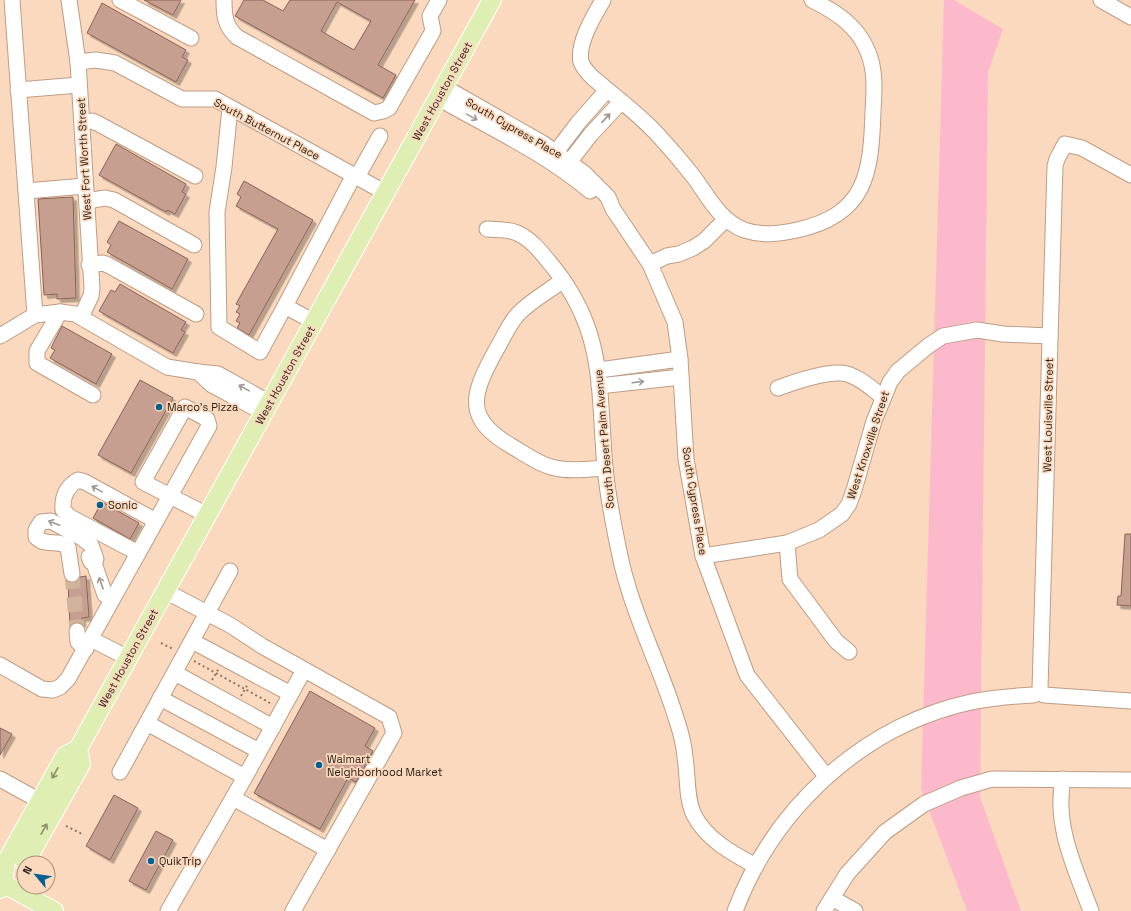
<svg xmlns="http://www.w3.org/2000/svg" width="1131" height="911" viewBox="0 0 1131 911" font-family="'Space Grotesk',sans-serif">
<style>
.green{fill:#fdb9cc}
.building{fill:#c79f91;stroke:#886356;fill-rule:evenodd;filter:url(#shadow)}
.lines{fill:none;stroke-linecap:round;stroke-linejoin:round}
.minor-tunnel{stroke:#d1b39c;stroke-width:15;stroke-dasharray:15 8;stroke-linecap:butt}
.minor-casing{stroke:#bd9d84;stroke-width:17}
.major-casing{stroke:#fff;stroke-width:20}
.path{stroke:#8d7664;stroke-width:2;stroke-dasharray:2 3;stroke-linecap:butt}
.minor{stroke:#fff;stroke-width:15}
.major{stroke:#dfeeb3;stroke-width:18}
.oneway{stroke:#9e9994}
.oneway2{stroke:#8d906b}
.poi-dot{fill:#016090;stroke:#fbd9be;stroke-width:1.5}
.labels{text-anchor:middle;stroke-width:3.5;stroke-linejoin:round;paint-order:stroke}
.street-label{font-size:11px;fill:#281c12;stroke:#fbd9be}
.poi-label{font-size:11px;fill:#281c12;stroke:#fbd9be;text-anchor:start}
</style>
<defs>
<filter id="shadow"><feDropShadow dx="3.5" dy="3.5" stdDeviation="0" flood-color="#0004"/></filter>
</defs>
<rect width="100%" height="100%" fill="#fbd9be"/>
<!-- green -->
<path class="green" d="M 944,0 L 954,0 L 1003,29 L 988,72 L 980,797 L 1021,911 L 967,911 L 921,789 Z"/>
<!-- building -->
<g class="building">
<path d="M 144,0 L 181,0 L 173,15 Z"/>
<path d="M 244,0 L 263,0 L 283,11 L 290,0 L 415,0 L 378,65 L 396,75 L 383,98 L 235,16 ZM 337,2 L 371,21 L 354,50 L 321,31 Z"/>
<path d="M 102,3 L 186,50 L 182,57 L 188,60 L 176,82 L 87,33 Z"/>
<path d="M 116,144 L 186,184 L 182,192 L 186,194 L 175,214 L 167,210 L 166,212 L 99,175 Z"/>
<path d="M 244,181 L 313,220 L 249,335 L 237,328 L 240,323 L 236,321 L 240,314 L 236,312 L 240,306 L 236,304 L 278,229 L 236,206 L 241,197 L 237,194 Z"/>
<path d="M 73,197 L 76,298 L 57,299 L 57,294 L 44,295 L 38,199 Z"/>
<path d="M 119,221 L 188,259 L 172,289 L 107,252 L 111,245 L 107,242 Z"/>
<path d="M 120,284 L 186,322 L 181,330 L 185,332 L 173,353 L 99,311 L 111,290 L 115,292 Z"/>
<path d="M 62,326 L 112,354 L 96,384 L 50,358 L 55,350 L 51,348 Z"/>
<path d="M 140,380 L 173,398 L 131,473 L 98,455 Z"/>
<path d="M 102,502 L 139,523 L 130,539 L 93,518 Z"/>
<path d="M 1125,534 L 1131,534 L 1131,606 L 1117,605 L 1118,596 L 1121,596 Z"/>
<path d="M 86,576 L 89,617 L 82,618 L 82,624 L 76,622 L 70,626 L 68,582 L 74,583 L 80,577 Z"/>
<path d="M 310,691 L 375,728 L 365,746 L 373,751 L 356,782 L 348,778 L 320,829 L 254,793 Z"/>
<path d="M 0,728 L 12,734 L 0,755 Z"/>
<path d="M 114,795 L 138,808 L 110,860 L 86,846 Z"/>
<path d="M 156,831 L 173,840 L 146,890 L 129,881 Z"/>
</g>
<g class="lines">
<!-- minor-tunnel -->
<path class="minor-tunnel" d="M 72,574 L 77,631"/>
<defs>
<g id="minor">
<path d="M 12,0 L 35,315"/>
<path d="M 69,0 L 78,62 L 92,288 L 91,296 L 81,317"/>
<path d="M 120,0 L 191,38"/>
<path d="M 224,0 C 224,16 225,26 237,37 L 374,113 L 383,111 L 389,108 L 433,31 L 430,16 L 439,0"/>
<path d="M 603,0 C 594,16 577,43 581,62 C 583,67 588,73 592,77 C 614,96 638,113 658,135 C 670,148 682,162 693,176 C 708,196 719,220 744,230 C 762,236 779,234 797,230 C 866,215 871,174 873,112 C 874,93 876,71 868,52 C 858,26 836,12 812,0"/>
<path d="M 1101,0 L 1131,17"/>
<path d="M 78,62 L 96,60 L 115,63 L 182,99 L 215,99 L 386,193"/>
<path d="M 444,87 L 544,144 L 584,173 L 608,197 L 613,209 L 650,264 L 675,322 L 680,359 L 686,459 L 703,556 L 747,675 L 826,776"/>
<path d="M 18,90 L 79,85"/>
<path d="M 438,98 C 489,127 545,153 590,191"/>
<path d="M 230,108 L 224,167 L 217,212 L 219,327 L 260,352 L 285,306"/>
<path d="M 82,123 L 92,121 L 97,123 L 195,176"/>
<path d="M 556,152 L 578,123 L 607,90"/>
<path d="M 564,169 L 591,134 L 621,102"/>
<path d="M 357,177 L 380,136"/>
<path d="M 26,191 L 85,186"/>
<path d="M 87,201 L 105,198 L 114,200 L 194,245"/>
<path d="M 487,229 C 496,230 509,229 517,233 C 532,239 544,256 554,268 C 606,333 598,390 605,467 C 608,500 615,533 622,565 C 635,619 661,668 677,721 C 681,733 684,745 685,757 C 688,776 686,798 694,815 C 706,839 733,854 756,866"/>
<path d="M 650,264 L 667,256 L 679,254 L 693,248 L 704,241 L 725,220"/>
<path d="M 89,265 L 103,263 L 108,265 L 196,314"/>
<path d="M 563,280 C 549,291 532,300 519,313 C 509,323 503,339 495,352 C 471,396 464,419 513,447 C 525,454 537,463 551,467 C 568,472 588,469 605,468"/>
<path d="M 60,312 L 37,351 L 37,363 L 93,395"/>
<path d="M 314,322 L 285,306 L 354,175"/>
<path d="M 0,336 L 35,315 L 60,312 L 75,314 L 167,367 L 198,372"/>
<path d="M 599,370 L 680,359"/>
<path d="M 599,386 L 681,377"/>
<path d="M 778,388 C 794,382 823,372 841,373 C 856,374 871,388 883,397"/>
<path d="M 264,413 L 212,385 L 198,372 L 218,374 L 270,403"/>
<path d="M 787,543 L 790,579 L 836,641 L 849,652"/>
<path d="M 138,553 L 70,517 L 63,510 C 62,497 66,487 78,480 L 85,482 L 156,521"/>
<path d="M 703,556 L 787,543 L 819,530 L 842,514 L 849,504 L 854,490 L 874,421 L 890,382 L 898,371 L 928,346 L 943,336 L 977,330 L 1003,334 L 1050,336"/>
<path d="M 89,557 L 91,562 L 94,563 L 105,595 L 112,600"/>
<path d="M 72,574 L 68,547 C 59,539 45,547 36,537 L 36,530 L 41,522 L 51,521 L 82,538 L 91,545 L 96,559 L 94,563"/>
<path d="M 165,591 L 230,625 L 262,646 L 389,717 L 394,733 L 293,911"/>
<path d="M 77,631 L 78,642 L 86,649"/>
<path d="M 91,639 L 128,658"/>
<path d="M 192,641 L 291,694"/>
<path d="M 0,665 L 42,689 L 53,690 L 60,687 L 68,679 L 209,426 L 207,419 L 185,407 L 143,482 L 207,515"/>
<path d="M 175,673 L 273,727"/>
<path d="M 1040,689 L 1055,166 L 1057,159 L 1065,144 L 1082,148 L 1131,175"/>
<path d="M 1044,695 L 1131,701"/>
<path d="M 160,698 L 259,751"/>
<path d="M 147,723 L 245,777 L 168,911"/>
<path d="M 120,772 L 230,571"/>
<path d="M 245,777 L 304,670"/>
<path d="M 0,779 L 40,801"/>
<path d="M 1063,779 C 1054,826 1075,868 1091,911"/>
<path d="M 233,798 L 328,850"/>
<path d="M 832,898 L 855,911"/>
<path d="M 735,911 C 774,808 862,726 971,702 C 991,698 1013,696 1034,695"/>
<path d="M 824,911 L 847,874 L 885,832 L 924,804 L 961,788 L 992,779 L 1131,780"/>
</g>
<g id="major">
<path d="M 25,863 L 81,764 L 78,749"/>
<path d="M 0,882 L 54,911"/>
<path d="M 0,889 L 3,884 L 6,862 L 65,756 L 78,749 L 492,0"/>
</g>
</defs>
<!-- minor casing -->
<use href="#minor" class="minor-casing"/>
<!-- major casing -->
<use href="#major" class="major-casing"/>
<!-- path -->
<g class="path">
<path d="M 161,643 L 173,649"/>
<path d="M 194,661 L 272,704"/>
<path d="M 212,680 L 219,668"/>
<path d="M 241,696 L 248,684"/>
<path d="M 66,826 L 84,835"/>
</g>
<!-- minor -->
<use href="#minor" class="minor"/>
<!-- major -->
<use href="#major" class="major"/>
</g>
<!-- one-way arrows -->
<defs><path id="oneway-shaft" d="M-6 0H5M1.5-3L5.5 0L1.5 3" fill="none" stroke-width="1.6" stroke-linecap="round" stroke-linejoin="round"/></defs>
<g class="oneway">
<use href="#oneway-shaft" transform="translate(472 117) rotate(29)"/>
<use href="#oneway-shaft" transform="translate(606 118) rotate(-47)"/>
<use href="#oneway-shaft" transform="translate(638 382) rotate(-7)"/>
<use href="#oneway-shaft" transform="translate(244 388) rotate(-151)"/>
<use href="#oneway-shaft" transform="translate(97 489) rotate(-151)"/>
<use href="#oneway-shaft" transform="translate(54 523) rotate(-159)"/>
<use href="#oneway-shaft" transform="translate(101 583) rotate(-110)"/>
</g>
<g class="oneway2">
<use href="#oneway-shaft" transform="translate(55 773) rotate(119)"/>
<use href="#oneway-shaft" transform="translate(44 829) rotate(-61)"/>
</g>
<!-- markers -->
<g class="poi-dot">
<circle cx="159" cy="407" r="4"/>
<circle cx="100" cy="505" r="4"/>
<circle cx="319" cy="765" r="4"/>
<circle cx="151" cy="861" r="4"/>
</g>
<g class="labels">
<!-- street labels -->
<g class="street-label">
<text transform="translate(442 91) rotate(-61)" y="4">West Houston Street</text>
<text transform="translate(514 128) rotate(30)" y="4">South Cypress Place</text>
<text transform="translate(267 129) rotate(28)" y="4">South Butternut Place</text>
<text transform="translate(84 159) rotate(-93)" y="4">West Fort Worth Street</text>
<text transform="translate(285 375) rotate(-61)" y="4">West Houston Street</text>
<text transform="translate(1048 415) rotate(-89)" y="4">West Louisville Street</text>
<text transform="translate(604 439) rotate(-95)" y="4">South Desert Palm Avenue</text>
<text transform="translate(868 445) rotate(-72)" y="4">West Knoxville Street</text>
<text transform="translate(695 501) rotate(81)" y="4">South Cypress Place</text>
<text transform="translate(128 658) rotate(-61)" y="4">West Houston Street</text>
</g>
<!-- poi labels -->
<g class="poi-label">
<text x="167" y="411">Marco's Pizza</text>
<text x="108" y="509">Sonic</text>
<text x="327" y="763">Walmart<tspan x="327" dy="13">Neighborhood Market</tspan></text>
<text x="159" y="865">QuikTrip</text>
</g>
</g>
<!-- north arrow -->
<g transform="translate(36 875) rotate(299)"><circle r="19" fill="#fbd9be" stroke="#a78d79"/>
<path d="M0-3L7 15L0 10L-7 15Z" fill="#016090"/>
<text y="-6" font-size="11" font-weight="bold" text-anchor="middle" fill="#281c12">N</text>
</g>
</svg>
